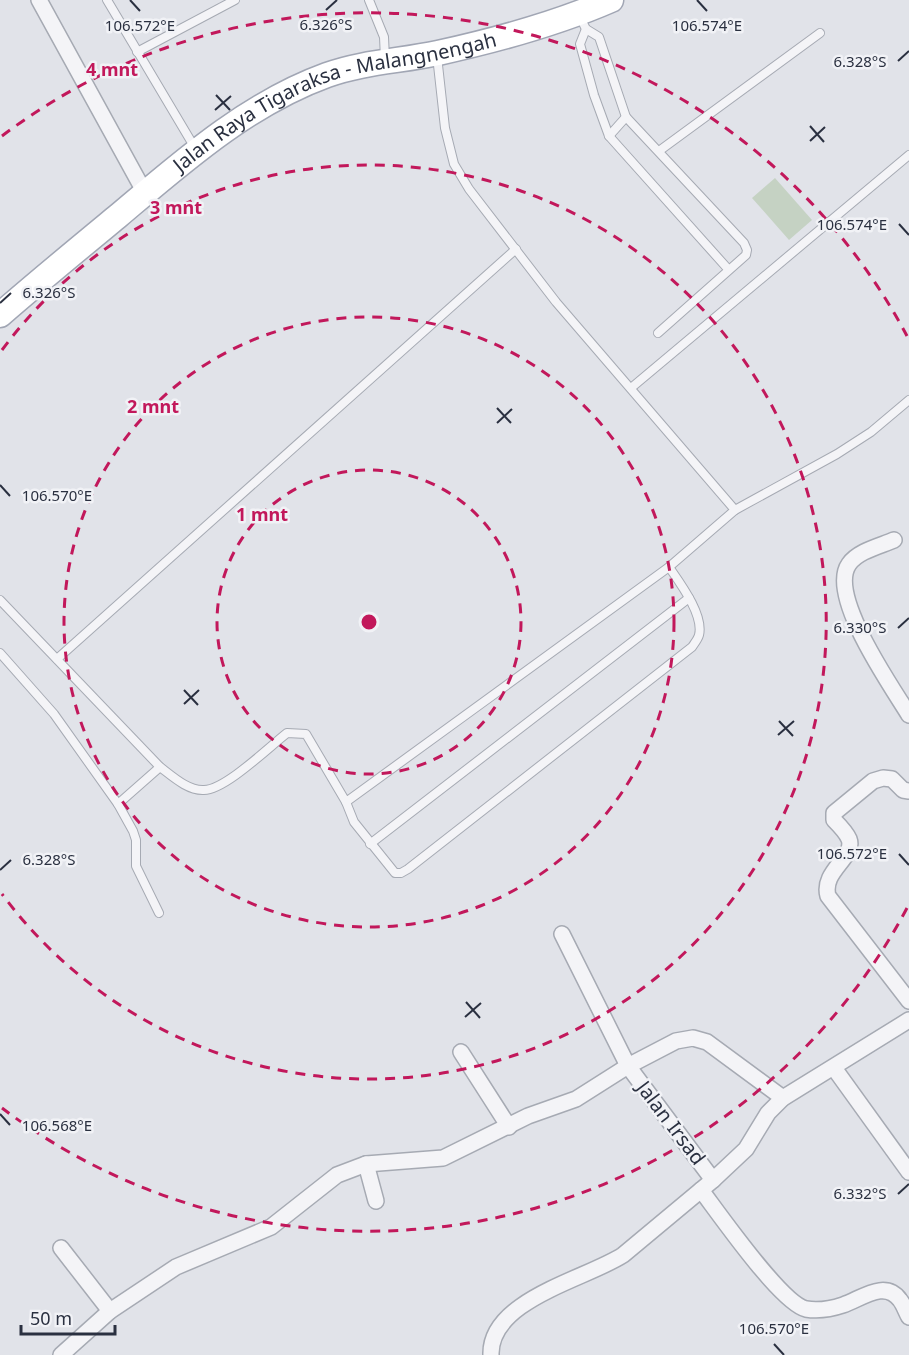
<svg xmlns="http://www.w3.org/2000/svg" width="909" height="1355" viewBox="0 0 909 1355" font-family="'Noto Sans',sans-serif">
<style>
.green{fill:#c5d2c3}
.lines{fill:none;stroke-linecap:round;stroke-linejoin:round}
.service-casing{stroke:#a6aab3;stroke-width:10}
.minor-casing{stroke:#a6aab3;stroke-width:18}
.primary-casing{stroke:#a1a6b4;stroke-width:27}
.service{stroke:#f4f4f7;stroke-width:8}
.minor{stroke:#f4f4f7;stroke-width:15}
.primary{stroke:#fff;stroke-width:24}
.ticks{fill:none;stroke:#2a3040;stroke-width:2}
.ring{fill:none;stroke:#c2185b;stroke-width:3;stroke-dasharray:10 8}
.labels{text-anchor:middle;stroke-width:5;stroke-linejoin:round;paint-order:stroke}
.street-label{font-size:20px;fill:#2a3040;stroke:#f1f2f6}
.ticks-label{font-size:15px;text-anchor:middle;fill:#2a3040;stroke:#f1f2f6;stroke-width:5;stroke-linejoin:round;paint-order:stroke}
.centre{fill:#c2185b;stroke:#f1f2f6;stroke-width:3}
.ring-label{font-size:18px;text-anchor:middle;font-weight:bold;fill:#c2185b;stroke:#f1f2f6;stroke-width:5;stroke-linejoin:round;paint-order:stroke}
</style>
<rect width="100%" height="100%" fill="#e1e3e9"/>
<!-- green -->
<path class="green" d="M 775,178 L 812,220 L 789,240 L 752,198 Z"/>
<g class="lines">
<defs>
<g id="service">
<path d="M 107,0 L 195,148"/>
<path d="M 369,0 L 384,37 L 385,59"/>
<path d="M 579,15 L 586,29 L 599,37 L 626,117 L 744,243 L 747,250 L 746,255 L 658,333"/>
<path d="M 586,29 L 580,44 L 594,95 L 609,136 L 728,269"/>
<path d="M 137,52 L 235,0"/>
<path d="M 609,136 L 626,117"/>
<path d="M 659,151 L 820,33"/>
<path d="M 631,388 L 909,155"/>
<path d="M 735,510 L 837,454 L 871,432 L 909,400"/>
<path d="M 0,600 L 160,767 C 172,776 188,791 204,790 C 225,790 269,747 287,733 L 306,734 L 346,802 L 669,567 L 735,510 L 556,302 L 469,189 L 454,164 L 445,128 L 437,56"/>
<path d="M 0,653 L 54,714 L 118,804 L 133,831 L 136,840 L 136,866 L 159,913"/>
<path d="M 57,659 L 516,249"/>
<path d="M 346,802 L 354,822 L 395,873 L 401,873 L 408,869 L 692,647 C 694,644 698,639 699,635 C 704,615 680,583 669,567"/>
<path d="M 118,804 L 160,767"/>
<path d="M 370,844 L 689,598"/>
</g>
<g id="minor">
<path d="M 39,0 L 145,193"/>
<path d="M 894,540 C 880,546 858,551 849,564 C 827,595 892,687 909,715"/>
<path d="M 909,791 L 903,790 L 892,779 L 883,778 L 873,781 L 834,813 L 834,820 C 839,825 846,832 849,839 C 856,857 821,871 828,896 L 909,1001"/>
<path d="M 562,934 L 628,1066 L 713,1180"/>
<path d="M 461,1052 L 509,1127"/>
<path d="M 834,1068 L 909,1172"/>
<path d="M 366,1164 L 376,1201"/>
<path d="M 701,1190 C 720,1215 781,1303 806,1309 C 818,1311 831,1309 843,1305 C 861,1299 885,1279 900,1300 C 904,1305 906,1312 909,1317"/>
<path d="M 61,1248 L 110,1311"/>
<path d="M 61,1355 L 110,1311 L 176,1267 L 271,1227 L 337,1175 L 366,1164 L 443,1158 L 528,1116 L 576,1099 L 628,1066 L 676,1041 L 693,1038 L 707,1042 L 783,1098"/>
<path d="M 491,1355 C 489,1300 586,1279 623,1255 L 713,1180 L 746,1149 L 768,1113 L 783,1098 L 909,1020"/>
</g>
<g id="primary">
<path id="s1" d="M 0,315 C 39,281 78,249 118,216 C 182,162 247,104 327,75 C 363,62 401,61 438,53 C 497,40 556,24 611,0"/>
</g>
</defs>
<!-- service casing -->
<use href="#service" class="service-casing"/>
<!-- minor casing -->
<use href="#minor" class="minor-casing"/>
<!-- primary casing -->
<use href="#primary" class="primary-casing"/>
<!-- service -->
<use href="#service" class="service"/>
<!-- minor -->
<use href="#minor" class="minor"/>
<!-- primary -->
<use href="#primary" class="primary"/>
</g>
<!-- ticks -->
<path class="ticks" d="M 130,0 L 140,11M 697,0 L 707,11M 326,10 L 337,0M 898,61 L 909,51M 216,95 L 230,110M 215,110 L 231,96M 810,126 L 824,142M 810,141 L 825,127M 899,224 L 909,235M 0,303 L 11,293M 497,408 L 511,423M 497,423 L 512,409M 0,485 L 10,496M 898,628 L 909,618M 184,690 L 198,705M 184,704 L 199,690M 779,721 L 793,736M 778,735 L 794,721M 899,854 L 909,865M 0,870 L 11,860M 466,1002 L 480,1018M 465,1017 L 481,1003M 0,1114 L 10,1125M 898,1194 L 909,1184M 774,1344 L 784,1355"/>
<!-- distance rings -->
<g class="ring">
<circle cx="369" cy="622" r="152"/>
<circle cx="369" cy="622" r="305"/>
<path d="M2 350A457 457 0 1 1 2 894"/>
<path d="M907 908A609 609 0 0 1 2 1108M2 136A609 609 0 0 1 907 336"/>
</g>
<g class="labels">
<!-- street labels -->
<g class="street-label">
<text dy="7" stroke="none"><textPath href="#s1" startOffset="405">Jalan Raya Tigaraksa - Malangnengah</textPath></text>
<text transform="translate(671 1123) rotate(53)" y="7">Jalan Irsad</text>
</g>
</g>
<g class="ticks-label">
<text x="326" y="30">6.326°S</text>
<text x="707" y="31">106.574°E</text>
<text x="140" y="31">106.572°E</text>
<text x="860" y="67">6.328°S</text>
<text x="852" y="230">106.574°E</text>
<text x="49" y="298">6.326°S</text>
<text x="57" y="501">106.570°E</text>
<text x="860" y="633">6.330°S</text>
<text x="852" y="859">106.572°E</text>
<text x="49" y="865">6.328°S</text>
<text x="57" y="1131">106.568°E</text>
<text x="860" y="1199">6.332°S</text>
<text x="774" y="1334">106.570°E</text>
</g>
<circle cx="369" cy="622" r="9" class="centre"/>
<g class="ring-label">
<text x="112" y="76">4 mnt</text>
<text x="176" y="214">3 mnt</text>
<text x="153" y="413">2 mnt</text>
<text x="262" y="521">1 mnt</text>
</g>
<!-- scale -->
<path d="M21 1325v9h94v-9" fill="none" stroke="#2a3040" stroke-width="3"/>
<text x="30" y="1325" font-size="18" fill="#2a3040" stroke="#f1f2f6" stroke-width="4.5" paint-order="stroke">50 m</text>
</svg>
